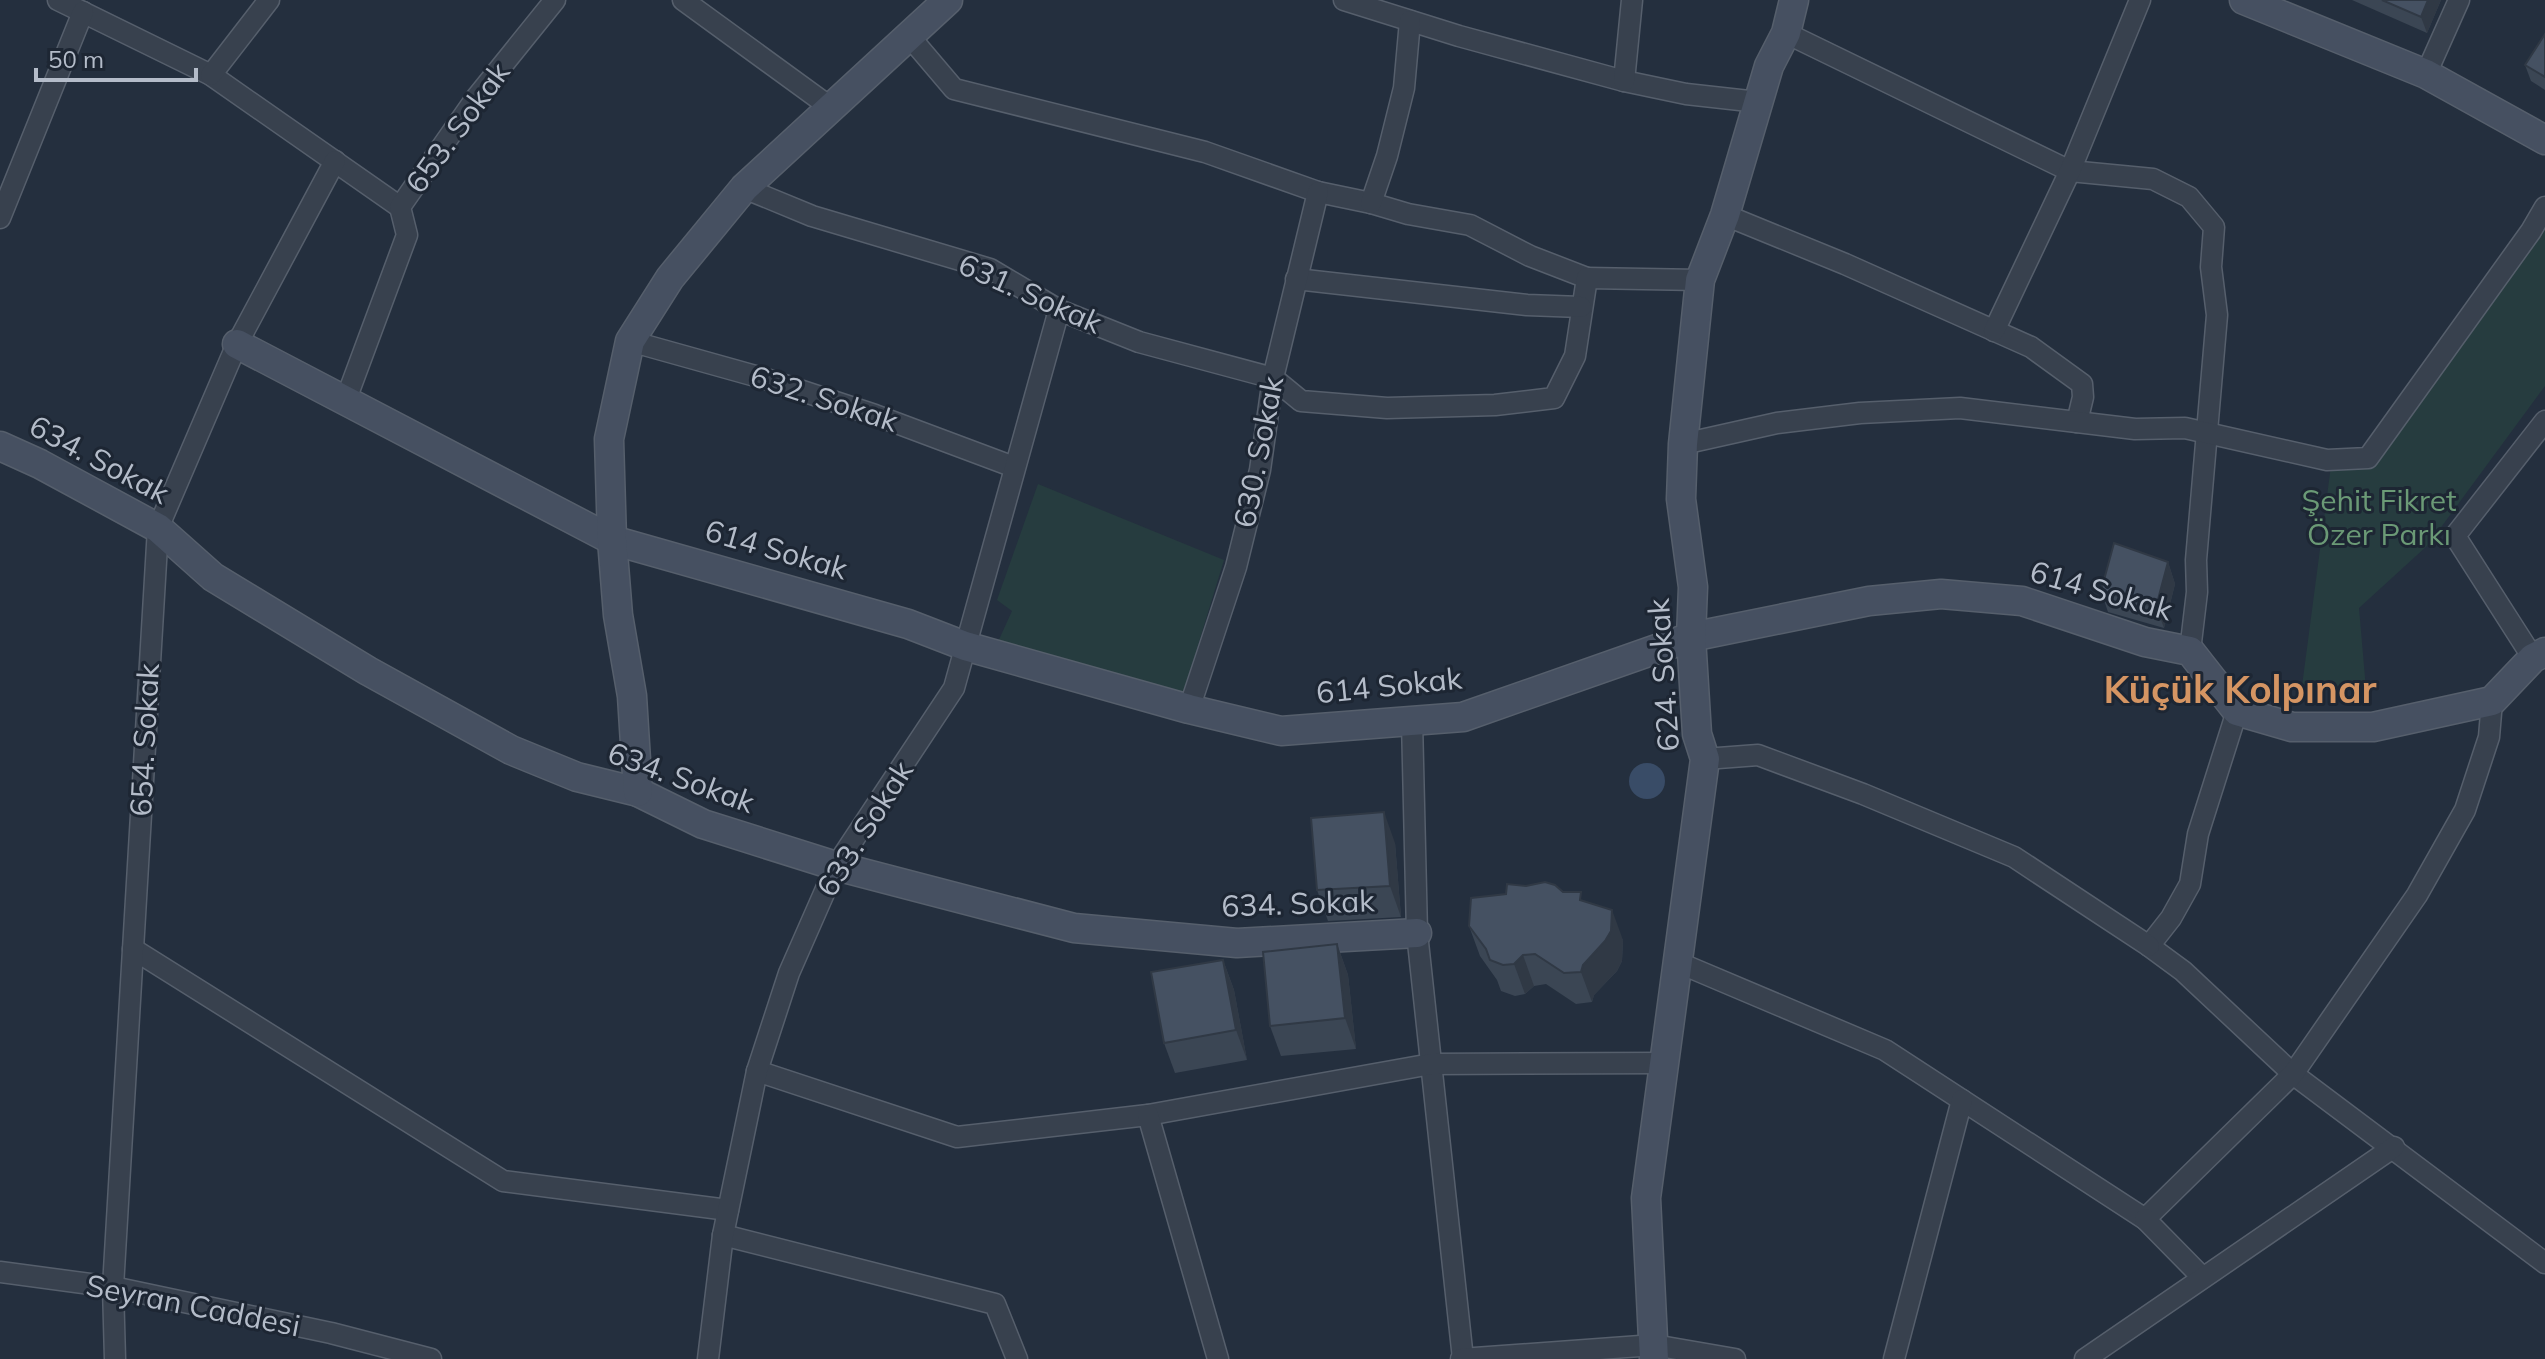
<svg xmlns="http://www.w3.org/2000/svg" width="2545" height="1359" viewBox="0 0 2545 1359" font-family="Mulish,sans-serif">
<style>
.green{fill:#263c3f}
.water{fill:#394c67}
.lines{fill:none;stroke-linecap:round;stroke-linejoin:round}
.street-casing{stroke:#565f6c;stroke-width:23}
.secondary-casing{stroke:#565f6c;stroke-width:31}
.street{stroke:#38414e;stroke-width:20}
.secondary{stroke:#465061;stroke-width:28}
.wall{fill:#3b4654}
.shaded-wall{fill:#303945}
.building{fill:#455162;stroke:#303945;stroke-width:2}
.labels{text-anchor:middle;stroke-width:6;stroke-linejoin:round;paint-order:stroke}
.street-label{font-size:30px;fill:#b4bcc9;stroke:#1d2633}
.park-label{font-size:30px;fill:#6b9a76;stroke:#1d2633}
.district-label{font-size:38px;font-weight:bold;fill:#d59563;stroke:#1d2633}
</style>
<rect width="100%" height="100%" fill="#242f3e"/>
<!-- green -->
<g class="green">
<path d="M 2545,223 L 2545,386 L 2428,545 L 2359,608 L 2366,689 L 2302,686 L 2332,458 L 2370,466 Z"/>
<path d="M 1038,484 L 1224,560 L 1184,691 L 1174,695 L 997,644 L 1012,611 L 997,600 Z"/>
</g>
<!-- water -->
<circle class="water" cx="1647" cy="781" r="18"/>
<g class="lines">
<defs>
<g id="street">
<path d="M 58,0 L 211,75 L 400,207"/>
<path d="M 683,0 L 830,107"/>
<path d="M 1344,0 L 1459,36 L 1624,81 L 1686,94 L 1758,102"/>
<path d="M 1786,33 L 2070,171 L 2153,179 L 2189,197 L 2214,227 L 2211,267 L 2217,315 L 2196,560 L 2197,592 L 2190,651"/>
<path d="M 909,36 L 954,89 L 1205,152 L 1318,192 L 1371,203 L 1408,214 L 1470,225 L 1530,256 L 1587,278"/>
<path d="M 2426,74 L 2459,0"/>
<path d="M 211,75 L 269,0"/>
<path d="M 1624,81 L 1632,0"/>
<path d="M 744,188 L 812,216 L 990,269 L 1059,310 L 1139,342 L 1273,378 L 1301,401 L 1387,408 L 1495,405 L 1554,398 L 1575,356 L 1587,278 L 1700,280"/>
<path d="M 1371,203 L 1387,156 L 1404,88 L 1410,21"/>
<path d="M 1725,215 L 1845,264 L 2031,347 L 2082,384 L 2083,397 L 2077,422"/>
<path d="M 0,218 L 83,12"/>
<path d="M 1296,279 L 1527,305 L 1581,307"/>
<path d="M 1994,331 L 2070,171 L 2140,0"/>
<path d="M 630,341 L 766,379 L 875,415 L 1014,467"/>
<path d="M 345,402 L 407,235 L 400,207 L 476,98 L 555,0"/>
<path d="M 1683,444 L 1777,423 L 1860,413 L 1960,408 L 2135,429 L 2185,428 L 2327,460 L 2368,458 L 2531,231 L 2545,207"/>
<path d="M 2533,658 L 2455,536 L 2545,421"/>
<path d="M 1189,709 L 1236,567 L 1260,470 L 1273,378 L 1318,192"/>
<path d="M 2237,711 L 2198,834 L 2190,884 L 2171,918 L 2149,946 L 2183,971 L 2293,1074 L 2545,1263"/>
<path d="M 1412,721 L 1417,933 L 1463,1359"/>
<path d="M 1705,759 L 1758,755 L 1863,794 L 2014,857 L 2149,946"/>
<path d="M 133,949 L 503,1181 L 728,1210"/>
<path d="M 1677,962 L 1885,1050 L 2145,1219 L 2293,1074 L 2417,895 L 2465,810 L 2489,737 L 2492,701"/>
<path d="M 757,1071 L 957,1137 L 1148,1115 L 1431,1064 L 1664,1063"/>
<path d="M 1148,1115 L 1218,1359"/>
<path d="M 2145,1219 L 2202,1277"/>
<path d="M 723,1235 L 995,1304 L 1017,1359"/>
<path d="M 0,1272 L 113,1287 L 331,1333 L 431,1359"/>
<path d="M 115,1359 L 113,1287 L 158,528 L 237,344 L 335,161"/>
<path d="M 708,1359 L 723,1235 L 757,1071 L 789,973 L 836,866 L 954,688 L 1059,310"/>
<path d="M 1461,1359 L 1654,1345 L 1735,1359"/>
<path d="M 1894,1359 L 1962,1100"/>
<path d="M 2085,1359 L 2394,1147"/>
</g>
<g id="secondary">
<path d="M 2244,0 L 2426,74 L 2545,140"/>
<path d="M 237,344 L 612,540 L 908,624 L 965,646 L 1189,709 L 1281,731 L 1463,717 L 1691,637 L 1869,601 L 1941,594 L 2022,601 L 2145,642 L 2190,651 L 2237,711 L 2292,727 L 2373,727 L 2492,701 L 2533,658 L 2545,652"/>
<path d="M 0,446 L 40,464 L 158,528 L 213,577 L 368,671 L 511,750 L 577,777 L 638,792 L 703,824 L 836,866 L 1074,928 L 1237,943 L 1417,933"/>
<path d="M 638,792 L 632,696 L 618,615 L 612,540 L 609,439 L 630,341 L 670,278 L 744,188 L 948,0"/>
<path d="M 1654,1359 L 1646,1198 L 1705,759 L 1697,734 L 1691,637 L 1693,587 L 1681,499 L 1683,444 L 1700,280 L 1725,215 L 1769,66 L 1786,33 L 1794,0"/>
</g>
</defs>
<!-- street casing -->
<use href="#street" class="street-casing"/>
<!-- secondary casing -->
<use href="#secondary" class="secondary-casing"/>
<!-- street -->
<use href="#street" class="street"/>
<!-- secondary -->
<use href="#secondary" class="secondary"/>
</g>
<!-- wall -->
<g class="wall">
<path d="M 2352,0 L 2441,0 L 2427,33 Z"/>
<path d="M 2545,34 L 2545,90 L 2531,81 L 2525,65 Z"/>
<path d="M 2168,562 L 2175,584 L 2164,628 L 2108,612 L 2101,591 Z"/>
<path d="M 1395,843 L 1401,917 L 1328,921 L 1317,890 Z"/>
<path d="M 1584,901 L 1623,940 L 1622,961 L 1617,971 L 1594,995 L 1592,1002 L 1576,1004 L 1546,984 L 1534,986 L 1525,994 L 1515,996 L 1501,991 L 1497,980 L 1480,956 L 1469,926 Z"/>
<path d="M 1337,944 L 1348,975 L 1356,1049 L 1281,1056 L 1270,1026 Z"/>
<path d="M 1223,960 L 1234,990 L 1247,1060 L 1175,1073 L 1164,1043 Z"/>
</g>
<!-- shaded-wall -->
<g class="shaded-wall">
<path d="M 2428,0 L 2441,0 L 2427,33 L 2421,17 Z"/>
<path d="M 2168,562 L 2175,584 L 2164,628 L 2156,607 Z"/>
<path d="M 1384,812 L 1395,843 L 1401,917 L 1390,886 Z"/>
<path d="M 1612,910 L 1623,940 L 1622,961 L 1617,971 L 1594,995 L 1592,1002 L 1581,972 L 1583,965 Z"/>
<path d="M 1337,944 L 1348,975 L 1356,1049 L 1345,1018 Z"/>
<path d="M 1523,955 L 1534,986 L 1525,994 L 1514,964 Z"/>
<path d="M 1223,960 L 1234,990 L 1247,1060 L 1236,1030 Z"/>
</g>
<!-- building -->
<g class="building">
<path d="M 2382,0 L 2428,0 L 2421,17 Z"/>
<path d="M 2545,34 L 2545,77 L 2525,65 Z"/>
<path d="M 2114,543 L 2168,562 L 2156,607 L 2101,591 Z"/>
<path d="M 1384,812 L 1390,886 L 1317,890 L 1311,818 Z"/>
<path d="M 1545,882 L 1555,885 L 1563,892 L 1581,892 L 1580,900 L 1612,910 L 1611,931 L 1605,941 L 1583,965 L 1581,972 L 1564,973 L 1535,954 L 1523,955 L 1514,964 L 1503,965 L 1490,960 L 1486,949 L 1469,926 L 1471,898 L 1506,894 L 1507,884 L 1526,886 Z"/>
<path d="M 1337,944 L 1345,1018 L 1270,1026 L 1263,952 Z"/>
<path d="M 1223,960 L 1236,1030 L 1164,1043 L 1151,972 Z"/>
</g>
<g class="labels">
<!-- street labels -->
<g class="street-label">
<text transform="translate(458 128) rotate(-54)" y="10">653. Sokak</text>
<text transform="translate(1030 294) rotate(24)" y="10">631. Sokak</text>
<text transform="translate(824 399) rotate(18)" y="10">632. Sokak</text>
<text transform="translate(1259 452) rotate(-79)" y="10">630. Sokak</text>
<text transform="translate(99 460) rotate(28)" y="10">634. Sokak</text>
<text transform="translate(776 550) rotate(16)" y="10">614 Sokak</text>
<text transform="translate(2101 591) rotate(16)" y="10">614 Sokak</text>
<text transform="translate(1664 675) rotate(-94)" y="10">624. Sokak</text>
<text transform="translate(1389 686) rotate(-6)" y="10">614 Sokak</text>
<text transform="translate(145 740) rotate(-87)" y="10">654. Sokak</text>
<text transform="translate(681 778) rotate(20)" y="10">634. Sokak</text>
<text transform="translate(865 829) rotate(-58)" y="10">633. Sokak</text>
<text transform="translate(1298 904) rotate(-2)" y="10">634. Sokak</text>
<text transform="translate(193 1306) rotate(11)" y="10">Seyran Caddesi</text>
</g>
<!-- park labels -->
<g class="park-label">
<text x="2379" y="511">Şehit Fikret<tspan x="2379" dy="34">Özer Parkı</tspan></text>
</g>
<!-- district labels -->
<g class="district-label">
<text x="2240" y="703">Küçük Kolpınar</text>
</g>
</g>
<!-- scale -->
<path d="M36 68v12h160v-12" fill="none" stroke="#b4bcc9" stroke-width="4"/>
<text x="48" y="68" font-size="24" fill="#b4bcc9" stroke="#1d2633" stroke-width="6" paint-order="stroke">50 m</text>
</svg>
